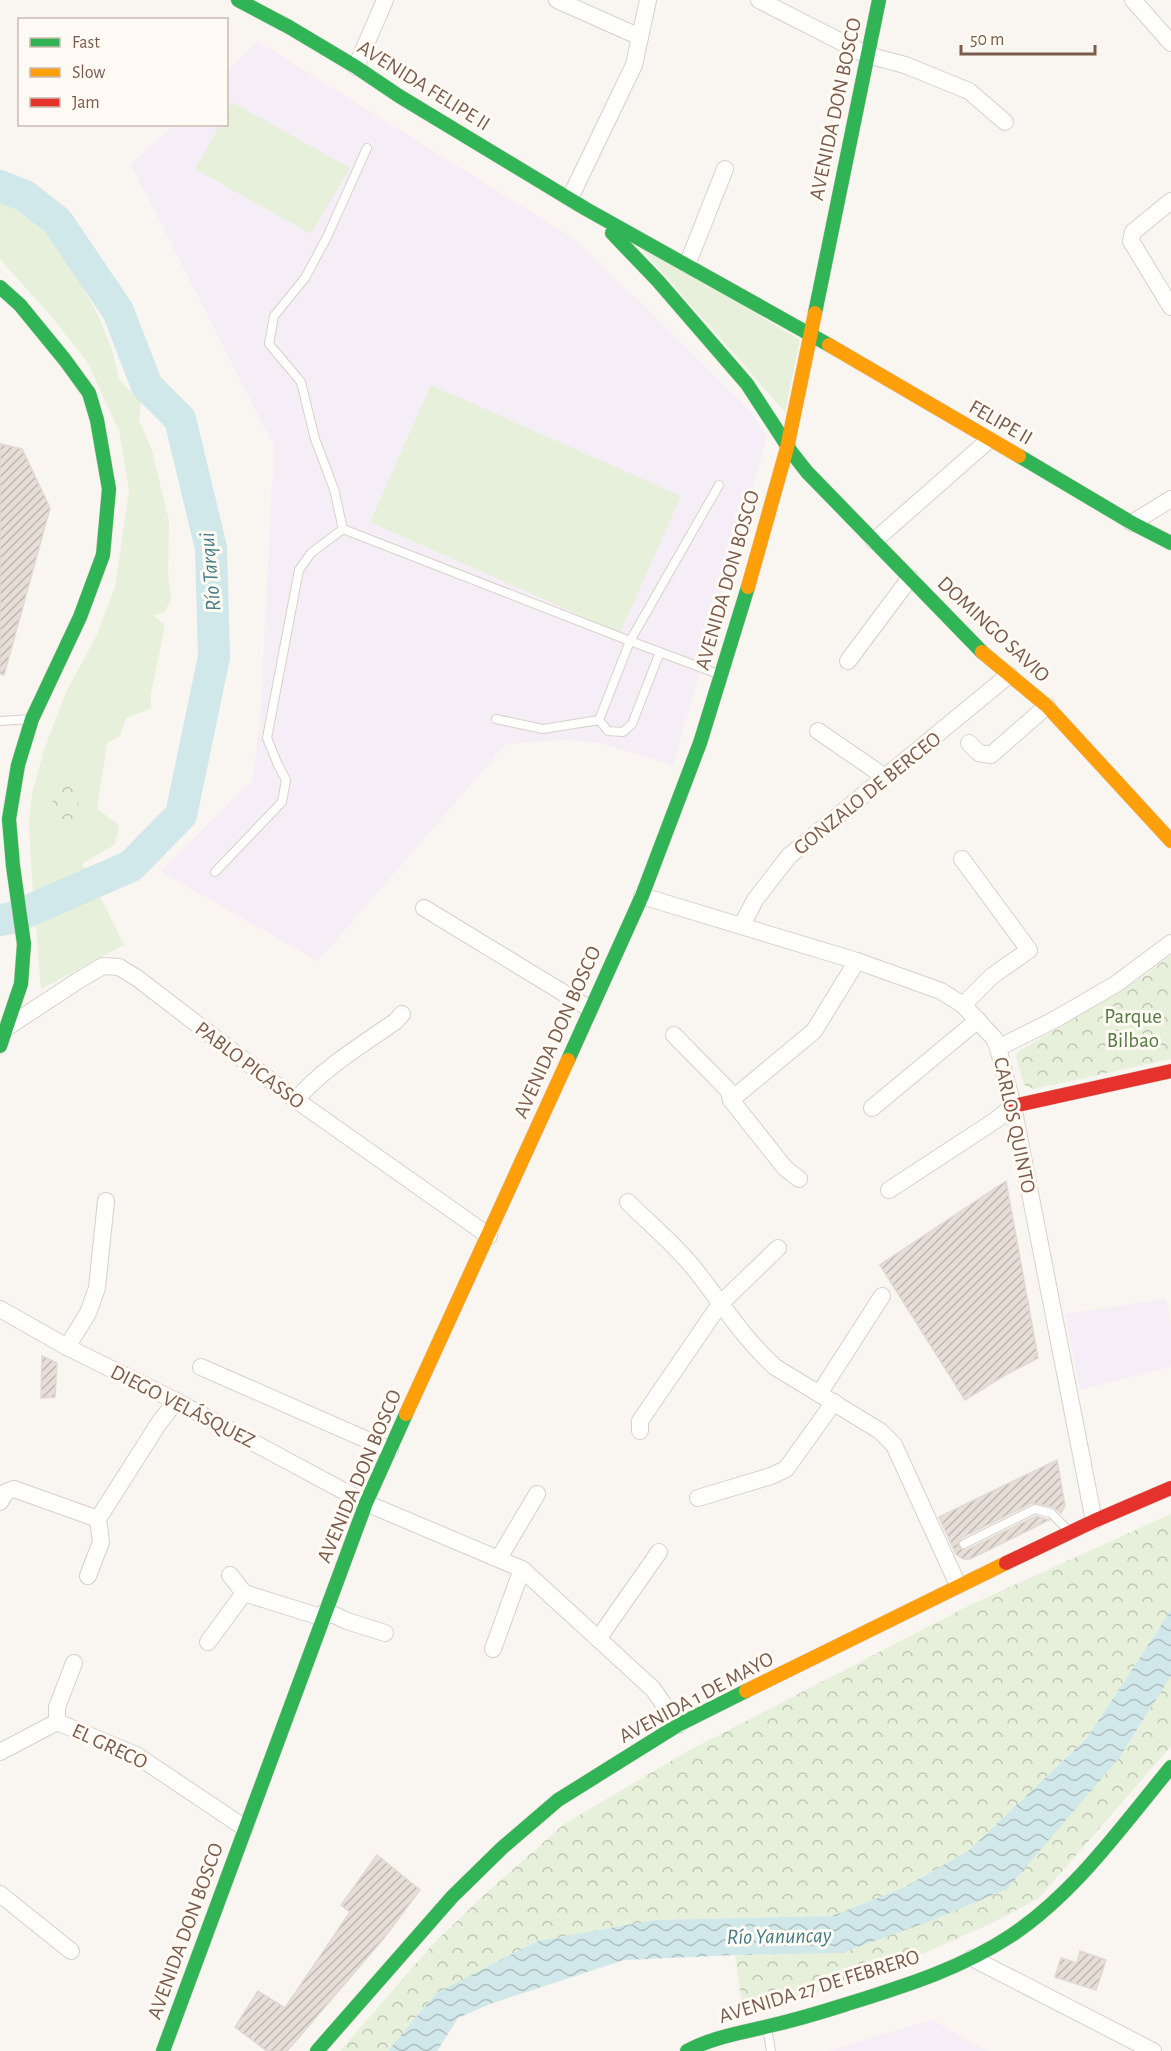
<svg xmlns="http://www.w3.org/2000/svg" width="1171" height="2051" viewBox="0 0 1171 2051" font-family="'Alegreya Sans',sans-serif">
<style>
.education{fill:#f6eef6}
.grass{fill:#e7f0db}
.park{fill:url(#park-crowns)}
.water{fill:url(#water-waves)}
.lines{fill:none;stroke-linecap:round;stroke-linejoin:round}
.river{stroke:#d0e8ea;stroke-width:32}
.building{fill:url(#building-hatch);stroke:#e2d8d2;stroke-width:1.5}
.lane-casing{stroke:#d7d1cb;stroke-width:10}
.street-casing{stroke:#d7d1cb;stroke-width:18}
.fast-casing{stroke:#d9d2cb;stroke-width:15}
.slow-casing{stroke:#d9d2cb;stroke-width:15}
.jam-casing{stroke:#d9d2cb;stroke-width:15}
.lane{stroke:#fefefd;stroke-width:8}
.street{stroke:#fefefd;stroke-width:16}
.fast{stroke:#30b455;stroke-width:14}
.slow{stroke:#ff9f0a;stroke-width:14}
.jam{stroke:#e5322d;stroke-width:14}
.labels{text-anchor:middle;stroke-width:6;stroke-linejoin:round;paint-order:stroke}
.street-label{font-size:21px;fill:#7a5c4d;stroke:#fffaf3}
.park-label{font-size:21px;fill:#537a41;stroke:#fffaf3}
.water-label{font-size:22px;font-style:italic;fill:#437c86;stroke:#fffaf3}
</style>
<defs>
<pattern id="park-crowns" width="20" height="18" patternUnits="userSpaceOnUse" patternTransform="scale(1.5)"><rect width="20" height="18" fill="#e7f0db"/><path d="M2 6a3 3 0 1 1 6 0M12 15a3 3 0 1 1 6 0" fill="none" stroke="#c0c6b4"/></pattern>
<pattern id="water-waves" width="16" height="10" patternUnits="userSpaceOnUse" patternTransform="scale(1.5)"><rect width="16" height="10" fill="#d0e8ea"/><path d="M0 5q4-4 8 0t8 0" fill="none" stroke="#aebfc0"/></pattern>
<pattern id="building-hatch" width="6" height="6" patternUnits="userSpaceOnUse" patternTransform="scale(1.5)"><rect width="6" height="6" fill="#e6ded7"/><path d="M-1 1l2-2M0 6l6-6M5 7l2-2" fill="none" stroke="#bfb7b1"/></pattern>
</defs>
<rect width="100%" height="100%" fill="#f9f5f0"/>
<!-- education -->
<g class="education">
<path d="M 257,41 L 579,242 L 752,413 L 767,438 L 673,765 L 599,743 L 564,740 L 506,744 L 318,961 L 160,871 L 252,781 L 260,723 L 274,446 L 131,165 L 173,125 L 226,124 L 227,71 Z"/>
<path d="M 1166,1299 L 1171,1325 L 1171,1367 L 1080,1390 L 1065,1314 Z"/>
<path d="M 931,2020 L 987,2051 L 828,2051 Z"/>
</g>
<!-- grass -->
<g class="grass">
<path d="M 232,102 L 350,168 L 311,234 L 195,169 L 220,125 L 226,124 L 227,112 Z"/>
<path d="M 0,200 L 45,228 L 65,256 L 98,315 L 112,350 L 119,380 L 141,401 L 139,420 L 152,451 L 169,521 L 168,573 L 171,600 L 164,612 L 153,615 L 165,626 L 151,693 L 151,708 L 126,718 L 120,736 L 107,743 L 97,809 L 119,825 L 115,844 L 82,864 L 102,900 L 124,945 L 41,989 L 31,864 L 29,822 L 32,794 L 44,750 L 66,692 L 97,635 L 115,587 L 129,491 L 119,431 L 88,363 L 52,317 L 0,259 Z"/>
<path d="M 632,238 L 800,340 L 785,412 Z"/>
<path d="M 431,385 L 681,496 L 620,633 L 370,522 Z"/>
</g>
<!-- park -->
<g class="park">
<path d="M 54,781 L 80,783 L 77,825 L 52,824 Z"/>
<path d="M 1171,955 L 1171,1059 L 1034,1089 L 1024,1085 L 1016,1057 L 1019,1051 L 1112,996 L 1144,976 Z"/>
<path d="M 1171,1514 L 1171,1610 L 1087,1738 L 968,1851 L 905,1887 L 832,1916 L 655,1920 L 436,1993 L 388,2051 L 340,2051 L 433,1944 L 483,1896 L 563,1825 L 686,1752 L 970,1605 Z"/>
<path d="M 1171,1676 L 1171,1746 L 1039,1898 L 994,1922 L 859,1982 L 743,2011 L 735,1955 L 841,1953 L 1119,1758 Z"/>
</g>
<!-- water -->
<path class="water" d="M 1171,1610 L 1171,1676 L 1119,1758 L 1007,1889 L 928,1922 L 841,1953 L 735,1955 L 624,1960 L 490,2004 L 458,2018 L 437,2051 L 388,2051 L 436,1993 L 538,1941 L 655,1920 L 832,1916 L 905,1887 L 968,1851 L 1087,1738 Z"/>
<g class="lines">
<!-- river -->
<path class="river" d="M 0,186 L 25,196 L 57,221 L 118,311 L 147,386 L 180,419 L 211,548 L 214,657 L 181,815 L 131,866 L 12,918 L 0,920"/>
</g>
<!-- building -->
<g class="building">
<path d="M 0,444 L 22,449 L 50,508 L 4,675 L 0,674 Z"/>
<path d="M 1006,1181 L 1038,1358 L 1005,1375 L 965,1400 L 880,1265 Z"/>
<path d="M 42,1356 L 57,1363 L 55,1397 L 41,1398 Z"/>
<path d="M 1057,1460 L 1065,1506 L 1061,1513 L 1053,1507 L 1032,1503 L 961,1538 L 958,1543 L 959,1547 L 963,1550 L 967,1550 L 1036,1516 L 1049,1520 L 970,1559 L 963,1559 L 956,1554 L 939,1517 Z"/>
<path d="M 377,1855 L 420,1890 L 384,1938 L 287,2051 L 267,2051 L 235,2027 L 258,1991 L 285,2008 L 350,1912 L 341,1905 Z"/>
<path d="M 1080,1951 L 1106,1960 L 1096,1990 L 1055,1977 L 1061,1958 L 1077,1963 Z"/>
</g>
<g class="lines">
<defs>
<g id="lane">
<path d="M 367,148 L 327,237 L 305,278 L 274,316 L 269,344 L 301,382 L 315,439 L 334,489 L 343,529 L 630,641 L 599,720 L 608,731 L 623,732 L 632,724 L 660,652"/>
<path d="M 719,485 L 630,641 L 721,675"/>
<path d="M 496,719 L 543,729 L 599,720"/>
<path d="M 0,721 L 31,719"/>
<path d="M 215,872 L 282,802 L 286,780 L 278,765 L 267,738 L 299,570 L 311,553 L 343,529"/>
<path d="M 964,1544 L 1035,1509 L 1051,1513 L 1070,1532"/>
<path d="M 767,2027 L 771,2051"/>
</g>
<g id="street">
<path d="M 557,0 L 640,37"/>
<path d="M 759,0 L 867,55 L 905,65 L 969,91 L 1005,122"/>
<path d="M 1133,0 L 1171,43"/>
<path d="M 356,67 L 385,0"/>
<path d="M 570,198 L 634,65 L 648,0"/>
<path d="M 1171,201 L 1133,232 L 1131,241 L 1171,307"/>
<path d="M 687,265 L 725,169"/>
<path d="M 1132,523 L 1171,499"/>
<path d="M 874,541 L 989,440"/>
<path d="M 848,661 L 910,578"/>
<path d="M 818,731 L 885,777"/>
<path d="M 969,743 L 979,753 L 991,755 L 1047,706"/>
<path d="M 962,859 L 1029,950 L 992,976 L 963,1005"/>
<path d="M 642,896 L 857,961 L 941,991 L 963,1005 L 994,1038 L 998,1048 L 1013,1106 L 1094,1521"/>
<path d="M 424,908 L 590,1009"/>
<path d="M 742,925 L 755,900 L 789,856 L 1009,675"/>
<path d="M 6,1028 L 79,980 L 103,966 L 119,967 L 137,978 L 296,1100 L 489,1236"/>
<path d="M 674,1035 L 729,1091 L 731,1100"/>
<path d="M 998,1048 L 1054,1020 L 1116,984 L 1171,943"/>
<path d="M 296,1100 C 322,1069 363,1044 396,1021 L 402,1014"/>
<path d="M 872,1108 L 978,1020"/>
<path d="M 799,1179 L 785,1168 L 731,1100 L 814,1031 L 857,961"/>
<path d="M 889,1190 L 996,1120 L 1013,1106"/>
<path d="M 628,1202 C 649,1223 674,1244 693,1267 C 720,1301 743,1338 775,1367 L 880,1431 L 894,1445 L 958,1585"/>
<path d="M 0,1309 L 67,1347 L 176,1401 L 366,1503 L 522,1569 L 653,1689 L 678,1725"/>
<path d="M 67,1347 L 88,1313 L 97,1288 L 106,1201"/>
<path d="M 201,1367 L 390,1450"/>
<path d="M 819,1394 L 882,1296"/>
<path d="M 640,1431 L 640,1421 L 720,1304 L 778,1248"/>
<path d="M 698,1498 L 771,1476 L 786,1469 L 834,1402"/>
<path d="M 0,1502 L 6,1492 L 14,1489 L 98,1519 L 159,1423 L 176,1401"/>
<path d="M 499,1558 L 537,1494"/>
<path d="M 230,1575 L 244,1593"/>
<path d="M 88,1576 L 101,1542 L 98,1519"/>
<path d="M 326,1611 L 347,1621 L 385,1633"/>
<path d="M 598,1639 L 659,1552"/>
<path d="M 208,1642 L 244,1593 L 324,1618"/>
<path d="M 493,1649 L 522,1569"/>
<path d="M 57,1722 L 57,1707 L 74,1663"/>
<path d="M 0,1752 L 57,1722 L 136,1755 L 245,1828"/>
<path d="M 0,1894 L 71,1951"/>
<path d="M 972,1958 L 1153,2051"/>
</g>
<g id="fast">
<path d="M 238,0 L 289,27 L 356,67 L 399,96 L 586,209 L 829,345"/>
<path d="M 612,233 L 658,281 L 747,384 L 792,453 L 807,472 L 982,652"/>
<path d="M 0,287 L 20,305 L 65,360 L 89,393 L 97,420 L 109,489 L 103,555 L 80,617 L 32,719 L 18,765 L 9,819 L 13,866 L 24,944 L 21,984 L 0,1046"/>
<path d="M 815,313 L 879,0"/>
<path d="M 1019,456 L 1132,523 L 1171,543"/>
<path d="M 568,1060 L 642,896 L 700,743 L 748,587"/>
<path d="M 163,2051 L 366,1503 L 406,1414"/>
<path d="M 317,2051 L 452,1897 L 502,1848 L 558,1800 L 678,1725 L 746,1691"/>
<path d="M 687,2051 C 713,2037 741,2033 769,2026 C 795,2020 819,2013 844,2005 C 901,1987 961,1969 1012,1935 C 1076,1892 1122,1826 1171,1767"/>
</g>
<g id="slow">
<path d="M 829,345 L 1019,456"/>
<path d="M 748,587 L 787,448 L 815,313"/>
<path d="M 982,652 L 1047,706 L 1171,841"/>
<path d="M 406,1414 L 568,1060"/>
<path d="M 746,1691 L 1006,1563"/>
</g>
<g id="jam">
<path d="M 1013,1106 L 1171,1071"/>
<path d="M 1006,1563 L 1094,1521 L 1171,1488"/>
</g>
</defs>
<!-- lane casing -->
<use href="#lane" class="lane-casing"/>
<!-- street casing -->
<use href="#street" class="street-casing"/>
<!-- fast casing -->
<use href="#fast" class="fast-casing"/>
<!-- slow casing -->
<use href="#slow" class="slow-casing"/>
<!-- jam casing -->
<use href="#jam" class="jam-casing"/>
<!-- lane -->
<use href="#lane" class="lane"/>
<!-- street -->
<use href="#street" class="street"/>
<!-- fast -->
<use href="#fast" class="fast"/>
<!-- slow -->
<use href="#slow" class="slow"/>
<!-- jam -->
<use href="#jam" class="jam"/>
</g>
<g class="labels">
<!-- street labels -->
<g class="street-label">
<text transform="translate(424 85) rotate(32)" y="7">AVENIDA FELIPE II</text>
<text transform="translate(835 109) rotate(-78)" y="7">AVENIDA DON BOSCO</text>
<text transform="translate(1001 422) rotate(30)" y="7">FELIPE II</text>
<text transform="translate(727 580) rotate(-74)" y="7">AVENIDA DON BOSCO</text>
<text transform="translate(994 629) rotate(43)" y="7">DOMINGO SAVIO</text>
<text transform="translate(867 793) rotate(-39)" y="7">GONZALO DE BERCEO</text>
<text transform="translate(557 1032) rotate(-66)" y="7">AVENIDA DON BOSCO</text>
<text transform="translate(250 1065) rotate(37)" y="7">PABLO PICASSO</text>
<text transform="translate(1015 1125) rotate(78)" y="7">CARLOS QUINTO</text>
<text transform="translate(183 1406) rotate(27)" y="7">DIEGO VELÁSQUEZ</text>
<text transform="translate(359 1476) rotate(-67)" y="7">AVENIDA DON BOSCO</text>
<text transform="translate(696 1697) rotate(-28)" y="7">AVENIDA 1 DE MAYO</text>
<text transform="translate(110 1746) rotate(25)" y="7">EL GRECO</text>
<text transform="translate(185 1931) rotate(-70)" y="7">AVENIDA DON BOSCO</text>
<text transform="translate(819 1986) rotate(-17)" y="7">AVENIDA 27 DE FEBRERO</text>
</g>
<!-- park labels -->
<g class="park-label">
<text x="1133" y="1023">Parque<tspan x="1133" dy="24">Bilbao</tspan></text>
</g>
<!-- water labels -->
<g class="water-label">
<text transform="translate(209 572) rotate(-95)" y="8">Río Tarqui</text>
<text transform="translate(779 1935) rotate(-1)" y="8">Río Yanuncay</text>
</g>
</g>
<!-- legend -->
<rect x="18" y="18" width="210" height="108" fill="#fffaf3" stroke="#cabbb1" stroke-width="1.5"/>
<rect x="30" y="38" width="30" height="9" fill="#30b455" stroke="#cabbb1" stroke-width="1.5"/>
<text x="72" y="48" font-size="18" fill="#7a5c4d">Fast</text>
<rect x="30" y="68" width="30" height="9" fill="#ff9f0a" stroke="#cabbb1" stroke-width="1.5"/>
<text x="72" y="78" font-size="18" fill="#7a5c4d">Slow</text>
<rect x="30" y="98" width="30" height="9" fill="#e5322d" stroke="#cabbb1" stroke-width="1.5"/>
<text x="72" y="108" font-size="18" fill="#7a5c4d">Jam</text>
<!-- scale -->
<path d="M961 45v9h134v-9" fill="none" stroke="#7a5c4d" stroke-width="3"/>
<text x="970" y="45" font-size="18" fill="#7a5c4d" stroke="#fffaf3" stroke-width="4.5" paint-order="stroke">50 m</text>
</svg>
